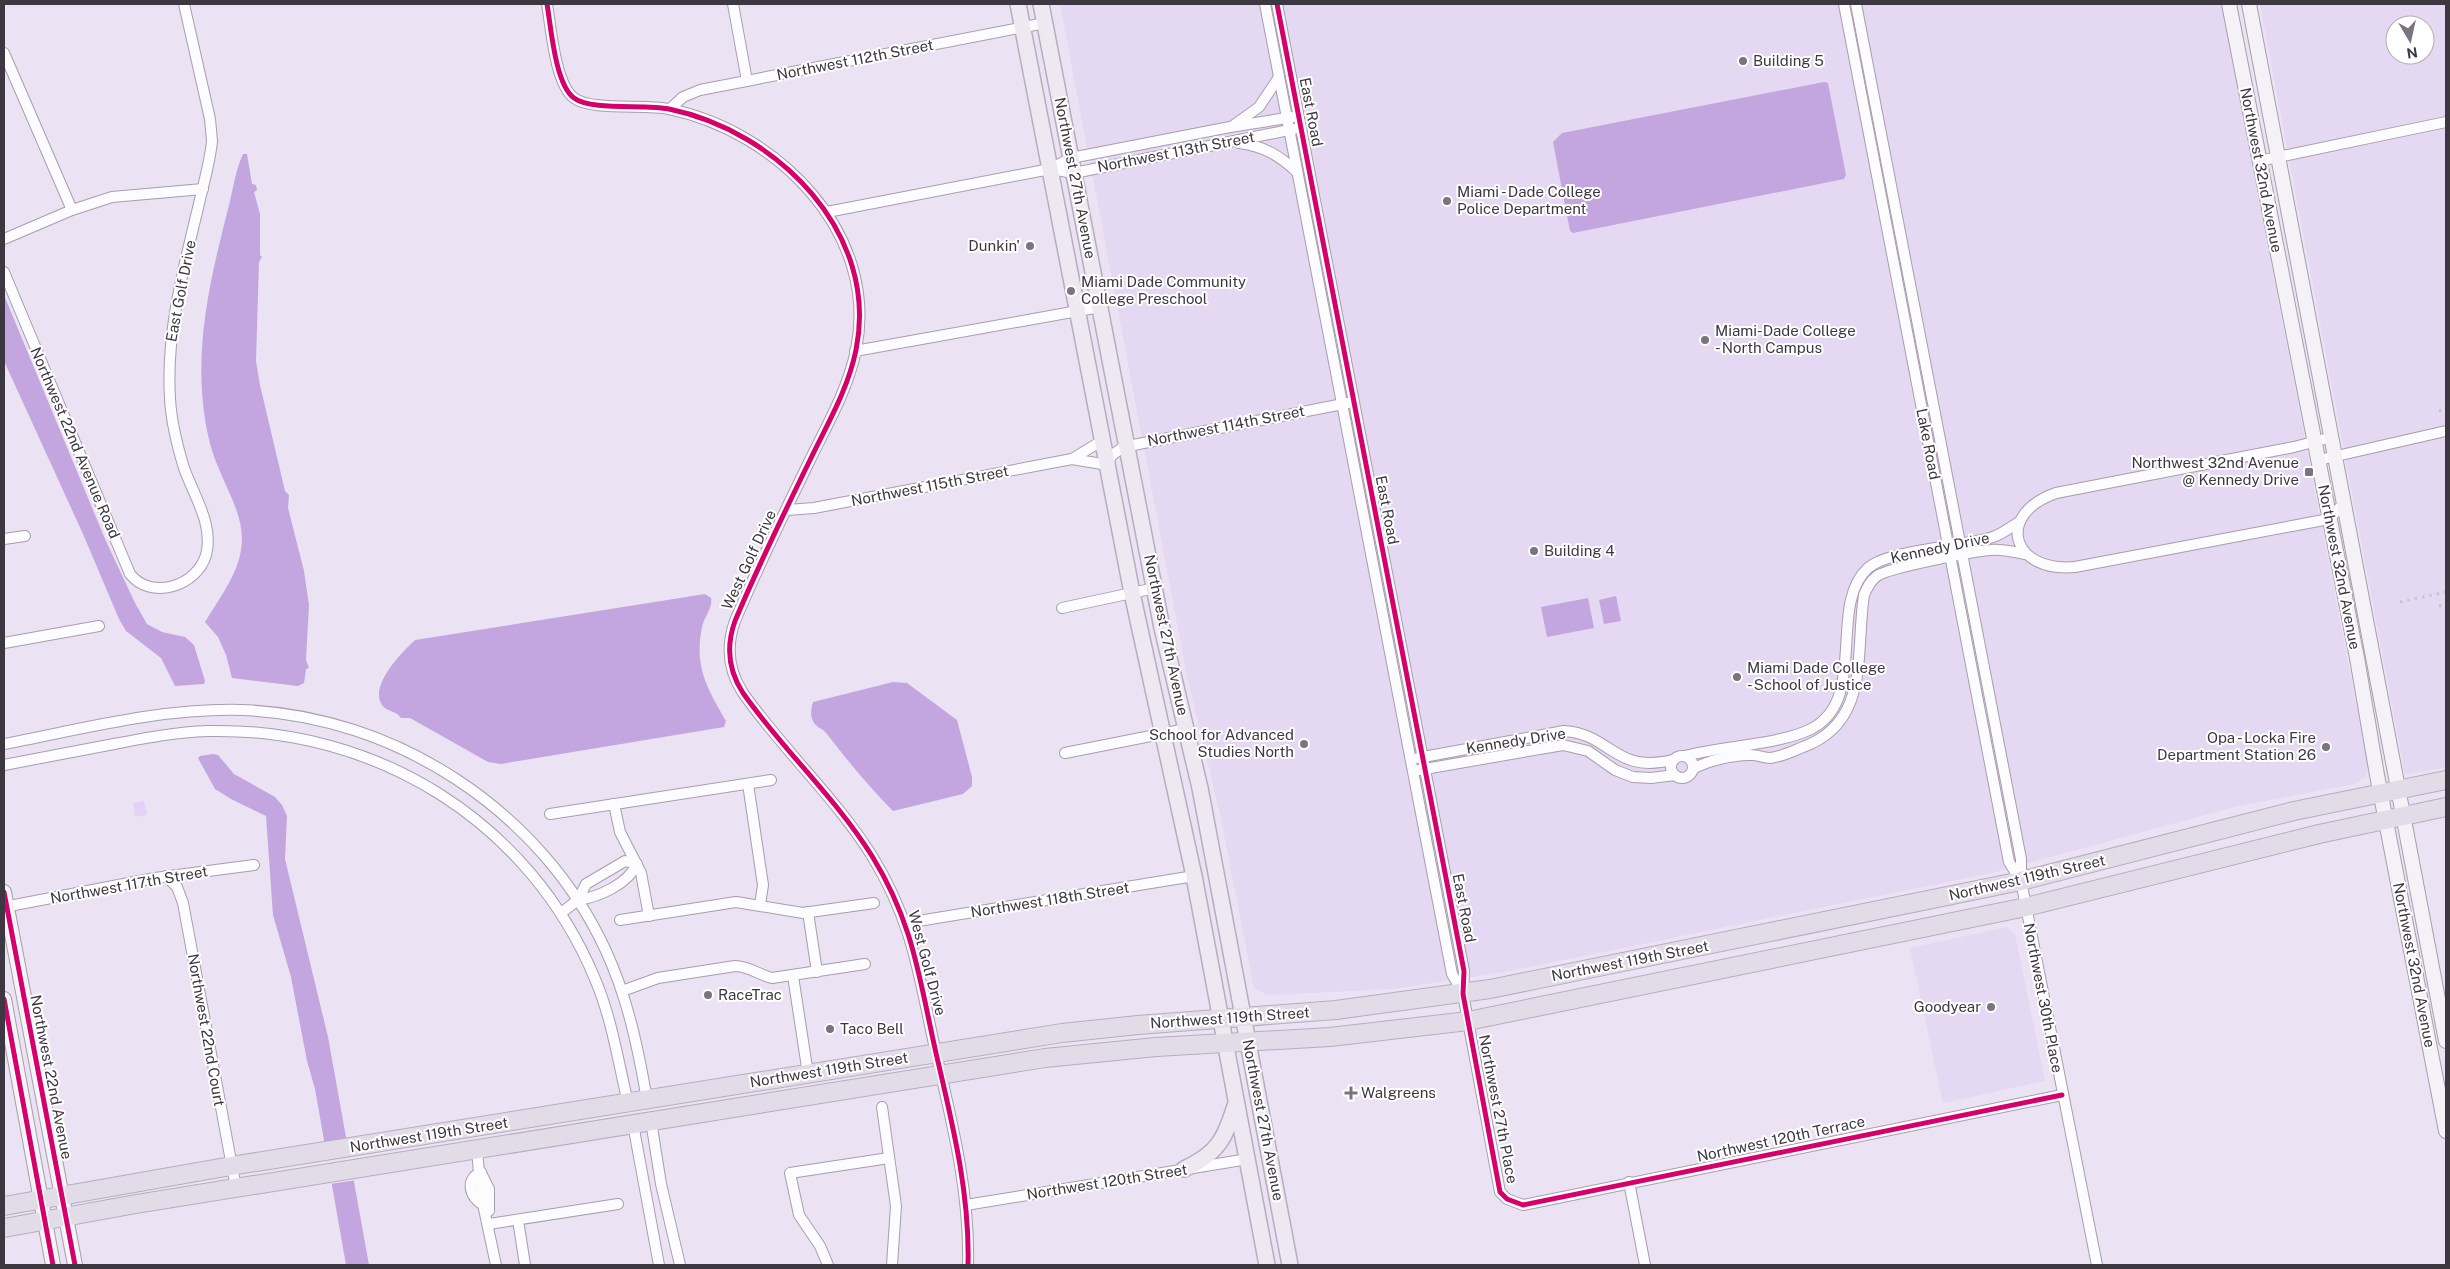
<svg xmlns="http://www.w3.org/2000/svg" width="2450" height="1269" viewBox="0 0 2450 1269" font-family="'Public Sans',sans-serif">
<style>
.built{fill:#e5d8f3;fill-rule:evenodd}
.green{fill:#e3d1f6}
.water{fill:#c3a6df}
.pier{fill:#ebe3f4}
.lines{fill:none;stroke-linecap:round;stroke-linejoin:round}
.street-casing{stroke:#a59fab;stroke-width:12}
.secondary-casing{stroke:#a59fab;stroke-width:16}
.primary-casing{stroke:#b6adbf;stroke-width:18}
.highway-casing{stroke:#b6adbf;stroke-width:20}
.street{stroke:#fcfbfd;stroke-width:10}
.secondary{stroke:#f4f1f7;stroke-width:14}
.primary{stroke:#ede8f1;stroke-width:15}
.highway{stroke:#e2dce8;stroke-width:18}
.rail{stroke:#c8c6ca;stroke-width:3;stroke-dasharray:2.5 5;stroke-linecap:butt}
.cycleway-casing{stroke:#fff;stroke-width:8}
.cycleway{stroke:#d6006c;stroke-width:5}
.poi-dot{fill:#7a7380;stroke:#fff;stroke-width:2}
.labels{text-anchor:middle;stroke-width:4;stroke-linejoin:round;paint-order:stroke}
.street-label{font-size:15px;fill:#3d3742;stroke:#fff}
.poi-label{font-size:15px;fill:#3d3742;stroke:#fff;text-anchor:start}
</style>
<rect width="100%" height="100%" fill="#ebe3f4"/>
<!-- built -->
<g class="built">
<path d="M 1060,4 L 2221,4 L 2368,766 L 2366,776 L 2355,784 L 2238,806 L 1992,873 L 1505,972 L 1393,989 L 1268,995 L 1254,988 L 1220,814 L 1187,676 Z"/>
<path d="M 2260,4 L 2446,4 L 2446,767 L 2405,775 ZM 2395,25 L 2425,25 L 2425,55 L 2395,55 Z"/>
<path d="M 2007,927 L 2015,934 L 2045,1081 L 1943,1103 L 1910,948 Z"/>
</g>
<!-- green -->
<path class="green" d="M 144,801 L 147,815 L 135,817 L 133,803 Z"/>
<!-- water -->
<g class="water">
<path d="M 1824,82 L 1828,83 L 1846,175 L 1844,179 L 1573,233 L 1570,231 L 1553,142 L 1562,133 Z"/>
<path d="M 243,154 L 247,154 L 252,184 L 256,185 L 257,190 L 254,192 L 260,214 L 260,255 L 262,257 L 259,262 L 256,361 L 260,385 L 285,491 L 289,495 L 288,508 L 304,571 L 309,605 L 306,660 L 309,668 L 306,669 L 304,683 L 298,686 L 232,678 L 226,655 L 218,637 L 205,622 C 217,602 233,581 239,559 C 249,525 231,499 219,469 C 210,449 205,425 203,403 C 196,337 212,272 228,209 C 233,191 235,171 243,154 Z"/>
<path d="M 4,295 L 105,539 L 135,603 L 147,624 L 162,632 L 185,637 L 194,645 L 205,681 L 204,684 L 175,686 L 161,658 L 126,631 L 119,619 L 83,534 L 4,361 Z"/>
<path d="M 705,594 L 711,598 C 713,608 704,617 702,627 C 694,667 707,688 726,721 L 724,727 L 501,764 L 488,762 L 410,718 L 401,718 C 396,710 386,712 382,705 C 369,686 401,653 415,640 Z"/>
<path d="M 1616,596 L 1621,621 L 1604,624 L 1599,600 Z"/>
<path d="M 1588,598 L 1594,628 L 1547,637 L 1541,607 Z"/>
<path d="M 893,682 L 907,683 L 957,720 L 972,777 L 972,786 L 963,794 L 893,811 C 870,788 846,759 827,734 C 823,728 816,728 813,721 C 810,715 811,709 813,702 Z"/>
<path d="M 213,754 L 218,755 L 234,774 L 275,797 L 282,805 L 287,816 L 285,859 L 328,1037 L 369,1265 L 346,1265 L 315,1089 L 307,1061 L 291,977 L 273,915 L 266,816 L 231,799 L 215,789 L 198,758 L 200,756 Z"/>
</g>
<!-- pier -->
<path class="pier" d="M 348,1138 L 357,1180 L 330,1184 L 322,1142 Z"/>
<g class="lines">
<defs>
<g id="street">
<path d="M 547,4 C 551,27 555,84 574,98 C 591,111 644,104 669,109 C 777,131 880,233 856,350 C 848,389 828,423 811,458 C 785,511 758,566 735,621 C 726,646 728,670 743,693 C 783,750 835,797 872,856 C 914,924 919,978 936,1053 C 952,1122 970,1193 968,1265"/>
<path d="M 733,4 L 747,81"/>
<path d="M 1265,4 L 1452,974 L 1463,993"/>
<path d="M 1277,4 L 1464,971 L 1463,994 L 1500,1192 L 1507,1199 L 1523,1205 L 2062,1095"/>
<path d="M 1844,4 L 2009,862 L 2021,881"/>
<path d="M 1856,4 L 2021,859 L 2021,881 L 2097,1265"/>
<path d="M 4,53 L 72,210"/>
<path d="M 670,109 L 683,97 L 700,90 L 1045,23"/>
<path d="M 1234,125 L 1259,107 L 1279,77"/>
<path d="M 1239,143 C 1263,146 1279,155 1297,172"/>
<path d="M 2259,161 L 2446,122"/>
<path d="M 1050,169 L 1074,173 L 1294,129"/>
<path d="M 827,212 L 1050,169 L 1071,158 L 1230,127 L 1293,117"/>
<path d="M 4,239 L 72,210 L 112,197 L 203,189"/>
<path d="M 4,272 L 130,574 C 151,601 197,586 206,555 C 214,525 194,496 184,468 C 177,445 171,422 170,398 C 166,333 183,270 198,208 C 203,185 210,163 212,141 L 210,119 L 184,4"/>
<path d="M 855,351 L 1100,307"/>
<path d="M 2332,437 L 2294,447 L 2056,493 C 1994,515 2012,573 2075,567 L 2329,519 L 2344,503"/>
<path d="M 1072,459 L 1108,465 L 1111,456 L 1123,447 L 1348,403"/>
<path d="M 2319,460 L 2446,431"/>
<path d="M 787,510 L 814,508 L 1072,459 L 1103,440"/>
<path d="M 4,539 L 25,536"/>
<path d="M 1062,608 L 1155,588"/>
<path d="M 4,643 L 99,626"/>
<path d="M 4,744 C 82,729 161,708 241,710 C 395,715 542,811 606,951 C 628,999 638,1048 647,1100"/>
<path d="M 1065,753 L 1186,729"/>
<circle cx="1682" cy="767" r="11"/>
<path d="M 1685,756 C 1721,746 1779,745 1811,729 C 1869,700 1827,605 1868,568 C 1890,549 1963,547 1993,537 C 2002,534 2011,527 2019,522"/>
<path d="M 1418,758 L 1564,731 C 1612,734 1613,774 1673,760"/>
<path d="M 4,765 C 40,758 77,751 114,744 C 145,738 176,732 208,731 C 377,727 530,822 595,979 C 612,1019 618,1061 628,1103"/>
<path d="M 1693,769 C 1706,761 1736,754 1752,755 C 1758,755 1764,758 1770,758 C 1781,757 1793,751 1803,747 C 1871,722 1855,653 1864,595 C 1867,588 1870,581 1877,576 C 1888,568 1974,551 1991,550 C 2002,549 2014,552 2025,554"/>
<path d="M 1419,770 L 1563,745 L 1588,751 L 1615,770 L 1633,777 L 1651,778 L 1675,775"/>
<path d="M 748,784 L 763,885 L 760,905"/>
<path d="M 614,804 L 620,832 L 641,873 L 649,916"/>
<path d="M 550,814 L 771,780"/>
<path d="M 166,876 L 177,887 L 183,903 L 236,1188"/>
<path d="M 4,907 L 155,878 L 254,865"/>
<path d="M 808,912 L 817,972"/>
<path d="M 561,913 L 578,900 L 586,884 L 625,861 L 637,864 C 628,884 599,897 578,900"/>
<path d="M 620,920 L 736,902 L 803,913 L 874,903"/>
<path d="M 906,923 L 1194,876"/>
<path d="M 793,976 L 808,1074"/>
<path d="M 622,991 L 658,978 L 735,966 C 749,966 759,975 772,978 L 865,964"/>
<path d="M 882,1107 L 896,1206 L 892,1265"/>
<path d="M 651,1121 L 661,1184 L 680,1265"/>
<path d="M 633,1124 L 659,1265"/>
<path d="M 477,1150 L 481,1195 L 496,1265"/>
<path d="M 481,1172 C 464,1179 470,1199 484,1205"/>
<path d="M 482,1175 L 489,1189 L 489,1211"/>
<path d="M 1629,1182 L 1645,1265"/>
<path d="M 966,1205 L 1248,1159"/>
<path d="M 518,1220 L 525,1265"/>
<path d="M 489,1224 L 618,1204"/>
<path d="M 828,1265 L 820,1246 L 799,1215 L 790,1173 L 889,1158"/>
</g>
<g id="secondary">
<path d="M 2229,4 L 2357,658 L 2377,775 L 2446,1131"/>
<path d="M 2249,4 L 2446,1041"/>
<path d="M 4,892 L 75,1265"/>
<path d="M 4,999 L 53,1265"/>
</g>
<g id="primary">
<path d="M 1018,4 L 1132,593 L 1194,876 L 1267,1265"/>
<path d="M 1041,4 L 1162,628 L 1200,788 L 1290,1265"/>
<path d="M 1184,1169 C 1219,1153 1225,1138 1236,1103"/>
</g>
<g id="highway">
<path d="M 4,1206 L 231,1166 L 1062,1033 L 1138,1025 L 1336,1010 L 1490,989 L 2021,881 L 2294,811 L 2446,780"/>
<path d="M 4,1228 L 136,1204 L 1045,1058 L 1156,1047 L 1330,1037 L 1468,1021 L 2026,907 L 2319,834 L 2446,807"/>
</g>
</defs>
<!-- street casing -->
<use href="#street" class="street-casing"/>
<!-- secondary casing -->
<use href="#secondary" class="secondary-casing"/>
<!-- primary casing -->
<use href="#primary" class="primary-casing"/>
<!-- highway casing -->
<use href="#highway" class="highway-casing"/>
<!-- street -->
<use href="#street" class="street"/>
<!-- secondary -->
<use href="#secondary" class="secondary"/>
<!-- primary -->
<use href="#primary" class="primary"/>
<!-- highway -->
<use href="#highway" class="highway"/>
<!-- rail -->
<g class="rail">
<path d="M 2439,411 L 2446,409"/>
<path d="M 2400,602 L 2446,592"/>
<path d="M 2439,606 L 2446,604"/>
</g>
<defs>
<g id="cycleway">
<path d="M 547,4 C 551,27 555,84 574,98 C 591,111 644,104 669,109 C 777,131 880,233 856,350 C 848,389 828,423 811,458 C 785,511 758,566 735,621 C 726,646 728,670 743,693 C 783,750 835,797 872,856 C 914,924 919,978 936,1053 C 952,1122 970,1193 968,1265"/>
<path d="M 1277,4 L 1464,971 L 1463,994 L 1500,1192 L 1507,1199 L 1523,1205 L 2062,1095"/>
<path d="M 4,892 L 75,1265"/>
<path d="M 4,999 L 53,1265"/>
</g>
</defs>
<!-- cycleway casing -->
<use href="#cycleway" class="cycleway-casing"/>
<!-- cycleway -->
<use href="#cycleway" class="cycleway"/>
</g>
<!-- markers -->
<g class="poi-dot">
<circle cx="1743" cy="61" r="5"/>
<circle cx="1447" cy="201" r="5"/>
<circle cx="1030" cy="246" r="5"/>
<circle cx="1071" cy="291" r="5"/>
<circle cx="1705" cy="340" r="5"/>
<rect x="2304" y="467" width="10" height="10" rx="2.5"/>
<circle cx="1534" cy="551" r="5"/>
<circle cx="1737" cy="677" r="5"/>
<circle cx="1304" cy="744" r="5"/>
<circle cx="2326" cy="747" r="5"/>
<circle cx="708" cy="995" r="5"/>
<circle cx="1991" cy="1007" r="5"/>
<circle cx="830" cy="1029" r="5"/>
<path d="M1348.5 1085.5h5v5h5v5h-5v5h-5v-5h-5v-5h5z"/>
</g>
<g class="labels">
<!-- street labels -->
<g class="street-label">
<text transform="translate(855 60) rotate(-11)" y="5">Northwest 112th Street</text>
<text transform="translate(1311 112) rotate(79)" y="5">East Road</text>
<text transform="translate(1176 152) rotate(-11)" y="5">Northwest 113th Street</text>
<text transform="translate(2261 170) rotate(79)" y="5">Northwest 32nd Avenue</text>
<text transform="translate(1075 178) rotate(79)" y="5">Northwest 27th Avenue</text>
<text transform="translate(181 291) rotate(-79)" y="5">East Golf Drive</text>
<text transform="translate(1226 426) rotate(-11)" y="5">Northwest 114th Street</text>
<text transform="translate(75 443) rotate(67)" y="5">Northwest 22nd Avenue Road</text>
<text transform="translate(1928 444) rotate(79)" y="5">Lake Road</text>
<text transform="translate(930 486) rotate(-11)" y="5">Northwest 115th Street</text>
<text transform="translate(1387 510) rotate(79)" y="5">East Road</text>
<text transform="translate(1940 548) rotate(-12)" y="5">Kennedy Drive</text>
<text transform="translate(749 560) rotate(-65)" y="5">West Golf Drive</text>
<text transform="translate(2339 567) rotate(79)" y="5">Northwest 32nd Avenue</text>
<text transform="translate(1166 635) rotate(78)" y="5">Northwest 27th Avenue</text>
<text transform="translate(1516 741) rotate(-9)" y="5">Kennedy Drive</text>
<text transform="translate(2027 878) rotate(-13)" y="5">Northwest 119th Street</text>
<text transform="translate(129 885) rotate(-10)" y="5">Northwest 117th Street</text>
<text transform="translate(1050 900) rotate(-9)" y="5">Northwest 118th Street</text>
<text transform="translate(1464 908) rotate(79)" y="5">East Road</text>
<text transform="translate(1630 961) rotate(-11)" y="5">Northwest 119th Street</text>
<text transform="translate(927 963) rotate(75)" y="5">West Golf Drive</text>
<text transform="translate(2414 965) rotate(79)" y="5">Northwest 32nd Avenue</text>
<text transform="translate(2043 998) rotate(79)" y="5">Northwest 30th Place</text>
<text transform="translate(1230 1018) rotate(-4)" y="5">Northwest 119th Street</text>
<text transform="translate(206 1030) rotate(80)" y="5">Northwest 22nd Court</text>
<text transform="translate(829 1070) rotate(-9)" y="5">Northwest 119th Street</text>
<text transform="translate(51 1077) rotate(79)" y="5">Northwest 22nd Avenue</text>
<text transform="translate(1498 1109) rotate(79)" y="5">Northwest 27th Place</text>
<text transform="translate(1263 1120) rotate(79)" y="5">Northwest 27th Avenue</text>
<text transform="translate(429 1135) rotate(-9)" y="5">Northwest 119th Street</text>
<text transform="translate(1781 1139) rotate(-12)" y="5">Northwest 120th Terrace</text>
<text transform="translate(1107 1182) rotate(-9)" y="5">Northwest 120th Street</text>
</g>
<!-- poi labels -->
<g class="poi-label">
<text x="1753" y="66">Building 5</text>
<text x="1457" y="197">Miami - Dade College<tspan x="1457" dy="17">Police Department</tspan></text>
<text x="1020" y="251" text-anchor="end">Dunkin'</text>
<text x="1081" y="287">Miami Dade Community<tspan x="1081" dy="17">College Preschool</tspan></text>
<text x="1715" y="336">Miami-Dade College<tspan x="1715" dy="17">- North Campus</tspan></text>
<text x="2299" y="468" text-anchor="end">Northwest 32nd Avenue<tspan x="2299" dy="17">@ Kennedy Drive</tspan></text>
<text x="1544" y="556">Building 4</text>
<text x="1747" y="673">Miami Dade College<tspan x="1747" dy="17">- School of Justice</tspan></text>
<text x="1294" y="740" text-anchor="end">School for Advanced<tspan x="1294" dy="17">Studies North</tspan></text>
<text x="2316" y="743" text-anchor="end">Opa - Locka Fire<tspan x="2316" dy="17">Department Station 26</tspan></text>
<text x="718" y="1000">RaceTrac</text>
<text x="1981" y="1012" text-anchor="end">Goodyear</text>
<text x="840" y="1034">Taco Bell</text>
<text x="1361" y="1098">Walgreens</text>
</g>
</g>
<!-- border -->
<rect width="2450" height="1269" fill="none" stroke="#3d3742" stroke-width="10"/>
<!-- north arrow -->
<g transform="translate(2410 40) rotate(171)"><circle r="24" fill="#ffffff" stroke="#b1afb3"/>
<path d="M0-4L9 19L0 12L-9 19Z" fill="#7a7380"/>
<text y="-8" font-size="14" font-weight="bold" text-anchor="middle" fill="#3d3742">N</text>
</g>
</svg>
